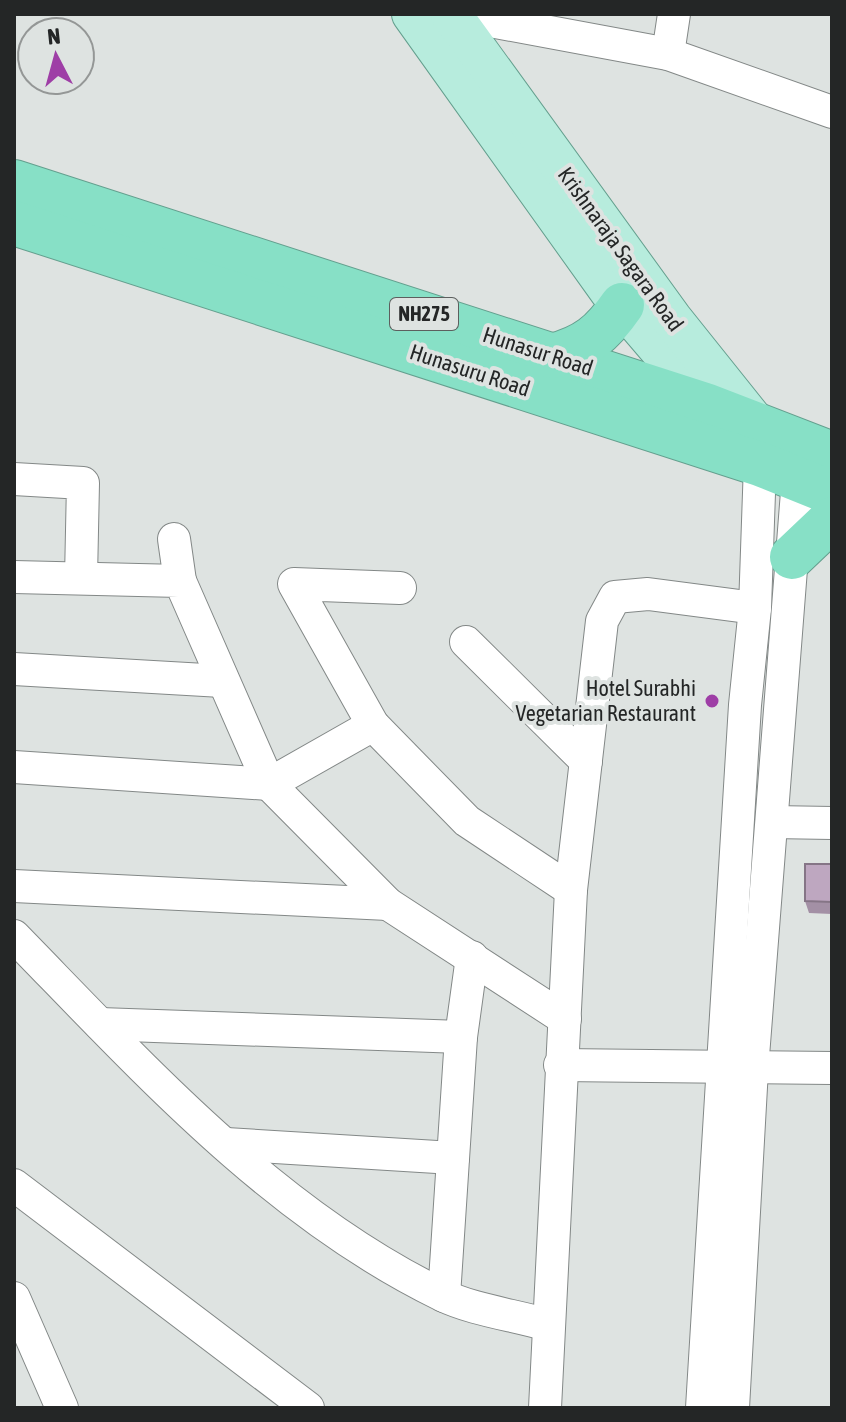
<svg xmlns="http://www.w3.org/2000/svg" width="846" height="1422" viewBox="0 0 846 1422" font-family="'Asap Condensed',sans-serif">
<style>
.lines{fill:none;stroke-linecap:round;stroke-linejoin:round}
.minor-casing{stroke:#838887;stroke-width:34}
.major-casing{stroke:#649f8e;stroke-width:42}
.highway-casing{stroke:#649f8e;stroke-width:46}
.minor{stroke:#fff;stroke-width:32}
.major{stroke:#b7ecdd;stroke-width:40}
.highway{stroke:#87e0c6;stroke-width:44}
.wall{fill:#a390a5}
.building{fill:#bea7c0;stroke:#857586;stroke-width:2}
.poi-dot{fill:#9e3ea6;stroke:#dee3e1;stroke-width:3}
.labels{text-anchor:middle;stroke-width:8;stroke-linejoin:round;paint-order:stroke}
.shield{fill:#dee3e1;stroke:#5c5f5e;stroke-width:2}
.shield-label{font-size:20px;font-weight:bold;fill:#242626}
.street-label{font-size:22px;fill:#242626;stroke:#dee3e1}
.poi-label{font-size:22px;fill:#242626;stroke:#dee3e1;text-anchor:end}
</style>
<rect width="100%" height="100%" fill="#dee3e1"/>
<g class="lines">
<defs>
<g id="minor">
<path d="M 453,14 L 668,54 L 832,112"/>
<path d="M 668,54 L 674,14"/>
<path d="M 14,479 L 83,483 L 81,578"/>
<path d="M 174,539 L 180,581"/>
<path d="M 14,577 L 180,581 L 269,784 L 388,904 L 565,1019"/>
<path d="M 400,588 L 294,584 L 373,725 L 467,821 L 571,890"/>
<path d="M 466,642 L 586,761"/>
<path d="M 14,669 L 222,681"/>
<path d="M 14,767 L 269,784 L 373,725"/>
<path d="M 772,822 L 832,823"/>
<path d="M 14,886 L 388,904"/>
<path d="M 14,936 C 143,1068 273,1213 442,1295 C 473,1310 514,1315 548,1325"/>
<path d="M 100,1024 L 461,1037"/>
<path d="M 560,1065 L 832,1068"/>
<path d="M 226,1144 L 453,1158"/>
<path d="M 14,1185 L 308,1408"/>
<path d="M 444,1296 L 461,1037 L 472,957"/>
<path d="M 14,1298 L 62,1408"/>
<path d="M 545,1408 L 571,890 L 602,621 L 615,597 L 648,594 L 755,608"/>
<path d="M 702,1408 L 745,705 L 755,608 L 760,464"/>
<path d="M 733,1408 L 752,1069 L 798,479"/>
</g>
<g id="major">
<path d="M 412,14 L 609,290 L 709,407"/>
<path d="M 451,14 L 672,319 L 764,434"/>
</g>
<g id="highway">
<path d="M 14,182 L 708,406 L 832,454"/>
<path d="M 14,223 L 760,464 L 832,493"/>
<path d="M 552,356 C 586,347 602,334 622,305"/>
<path d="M 792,557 L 832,519"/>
</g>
</defs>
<!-- minor casing -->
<use href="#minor" class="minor-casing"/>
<!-- major casing -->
<use href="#major" class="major-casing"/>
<!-- highway casing -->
<use href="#highway" class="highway-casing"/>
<!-- minor -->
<use href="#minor" class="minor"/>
<!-- major -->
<use href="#major" class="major"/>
<!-- highway -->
<use href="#highway" class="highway"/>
</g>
<!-- wall -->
<path class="wall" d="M 832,864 L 832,914 L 809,913 L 805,901 Z"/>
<!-- building -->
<path class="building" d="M 805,864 L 832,864 L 832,902 L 805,901 Z"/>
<!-- markers -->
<circle class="poi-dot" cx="712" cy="701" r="8"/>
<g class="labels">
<!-- shield labels -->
<rect class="shield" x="390" y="298" width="68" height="32" rx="6"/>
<g class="shield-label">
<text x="424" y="321">NH275</text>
</g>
<!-- street labels -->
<g class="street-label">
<text transform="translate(621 249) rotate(54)" y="8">Krishnaraja Sagara Road</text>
<text transform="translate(538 351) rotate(18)" y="8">Hunasur Road</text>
<text transform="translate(470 370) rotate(18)" y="8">Hunasuru Road</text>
</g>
<!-- poi labels -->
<g class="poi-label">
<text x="696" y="696">Hotel Surabhi<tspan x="696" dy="25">Vegetarian Restaurant</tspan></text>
</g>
</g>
<!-- border -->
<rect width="846" height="1422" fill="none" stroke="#242626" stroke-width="32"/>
<!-- north arrow -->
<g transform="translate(56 56) rotate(354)"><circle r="38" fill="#dee3e1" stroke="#949796" stroke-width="2"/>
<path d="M0-6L14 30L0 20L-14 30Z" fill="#9e3ea6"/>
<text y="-12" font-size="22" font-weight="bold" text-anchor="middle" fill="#242626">N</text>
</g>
</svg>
